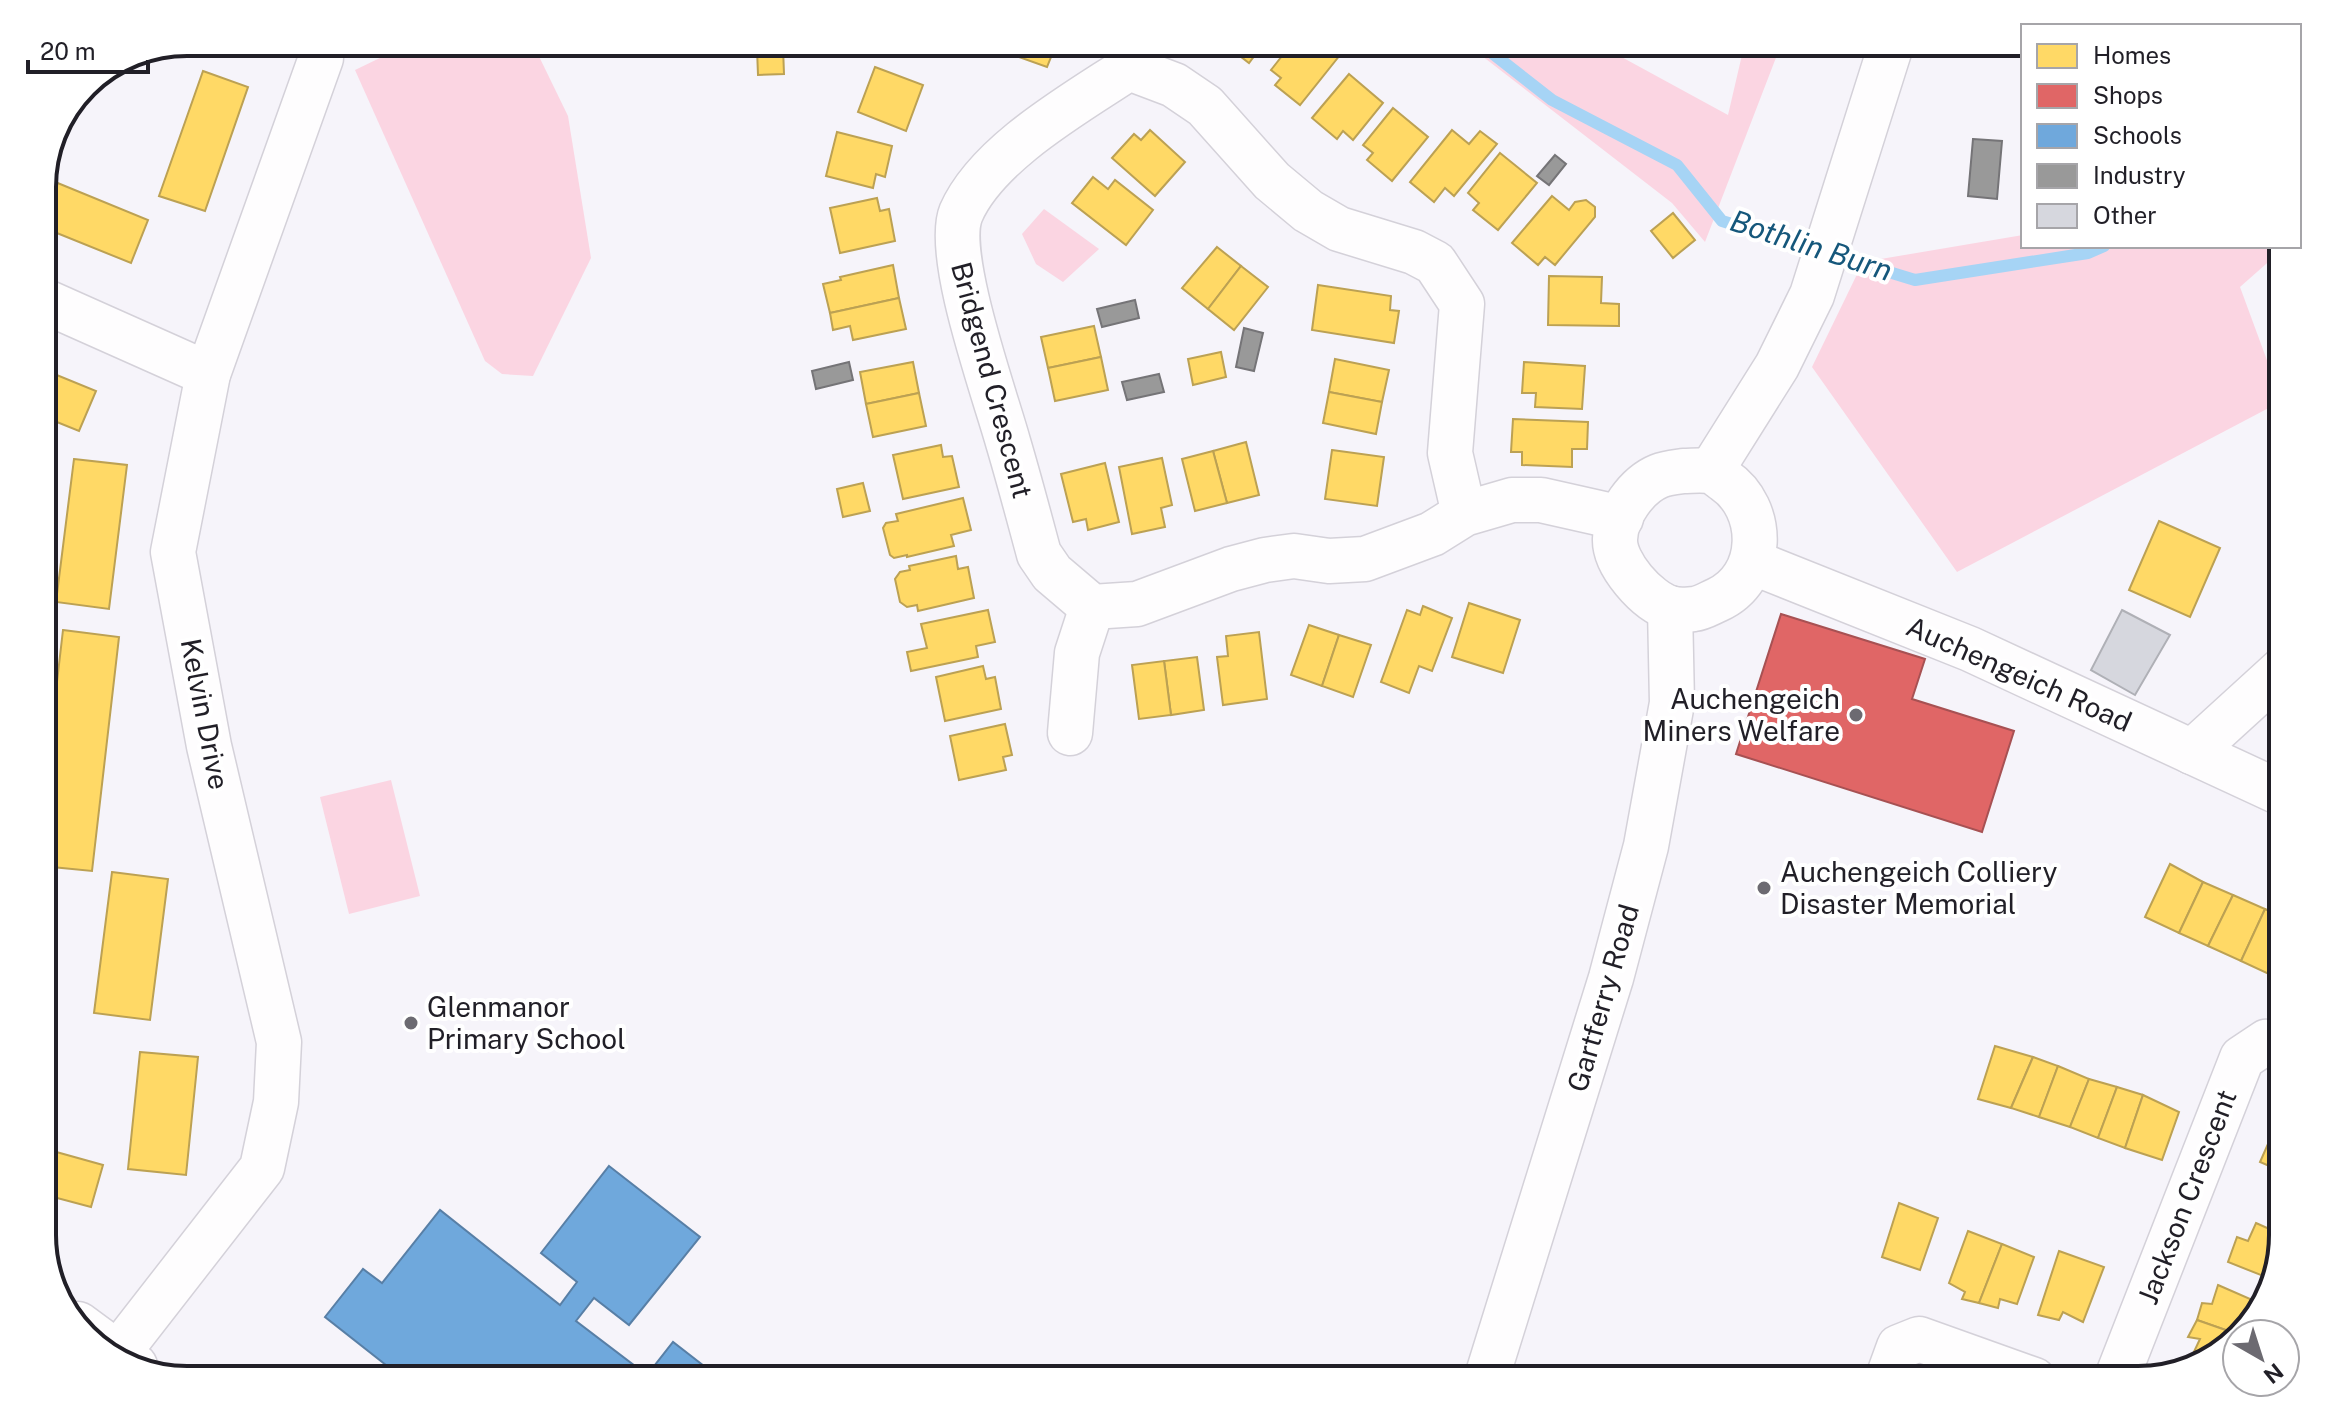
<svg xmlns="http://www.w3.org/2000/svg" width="2325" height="1422" viewBox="0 0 2325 1422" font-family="'Public Sans',sans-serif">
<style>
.green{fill:#fbd5e2}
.homes{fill:#ffd966;stroke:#bca153;stroke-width:2}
.shops{fill:#e06666;stroke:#a75153;stroke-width:2}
.schools{fill:#6fa8dc;stroke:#587fa6;stroke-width:2}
.industry{fill:#999;stroke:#757477;stroke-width:2}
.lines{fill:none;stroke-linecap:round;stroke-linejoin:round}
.stream{stroke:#a6d4f5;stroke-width:12}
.building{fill:#d6d7de;stroke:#afb0b6;stroke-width:2}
.minor-casing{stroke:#d4d1d9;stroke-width:47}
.minor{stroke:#fefdfe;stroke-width:44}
.poi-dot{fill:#6c6a71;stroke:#fff;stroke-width:3}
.labels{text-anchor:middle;stroke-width:8;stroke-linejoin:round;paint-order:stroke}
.street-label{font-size:28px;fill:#211f27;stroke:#fff}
.poi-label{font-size:28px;fill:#211f27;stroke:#fff;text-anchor:start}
.water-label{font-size:30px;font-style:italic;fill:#15577b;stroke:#fff}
.rim{fill:none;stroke:#211f27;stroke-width:4}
</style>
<rect width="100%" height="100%" fill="#f6f4fa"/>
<!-- green -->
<g class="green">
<path d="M 413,42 L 532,42 L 568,116 L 591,258 L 533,376 L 502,374 L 485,361 L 355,70 Z"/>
<path d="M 1464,42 L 1594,42 L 1728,115 L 1745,42 L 1782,42 L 1705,242 L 1672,203 Z"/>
<path d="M 1044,209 L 1099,249 L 1063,282 L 1036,264 L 1022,234 Z"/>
<path d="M 2023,235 L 2023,246 L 2283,246 L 2283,249 L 2240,287 L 2282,401 L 1957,572 L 1812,367 L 1863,262 Z"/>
<path d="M 391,780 L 420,896 L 349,914 L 320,797 Z"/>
</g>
<!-- homes -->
<g class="homes">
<path d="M 987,42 L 1021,42 L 1016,56 L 986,44 Z"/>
<path d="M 1021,42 L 1057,42 L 1047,67 L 1016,56 Z"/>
<path d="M 1279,42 L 1270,54 L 1261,47 L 1249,63 L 1223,43 Z"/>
<path d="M 1293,42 L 1344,42 L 1348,45 L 1300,105 L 1275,85 L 1281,78 L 1271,70 Z"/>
<path d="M 783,47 L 784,74 L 758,75 L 757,49 Z"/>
<path d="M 875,67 L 923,85 L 906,131 L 858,112 Z"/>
<path d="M 203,71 L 248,87 L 205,211 L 159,196 Z"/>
<path d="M 1349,74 L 1383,103 L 1353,140 L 1343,131 L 1337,139 L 1312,118 Z"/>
<path d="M 1393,108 L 1428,137 L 1392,181 L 1367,160 L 1373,153 L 1363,145 Z"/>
<path d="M 1150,130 L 1185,162 L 1155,196 L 1112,158 L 1134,134 L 1141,140 Z"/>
<path d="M 1452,130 L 1469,144 L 1480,131 L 1497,144 L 1454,196 L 1445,188 L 1434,202 L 1410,182 Z"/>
<path d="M 837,132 L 892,146 L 885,177 L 876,174 L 873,188 L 826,176 Z"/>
<path d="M 1500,153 L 1537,183 L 1498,230 L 1473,210 L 1479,203 L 1468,193 Z"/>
<path d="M 43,177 L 148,220 L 131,263 L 42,227 Z"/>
<path d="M 1093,177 L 1108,189 L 1115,180 L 1153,210 L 1126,245 L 1072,203 Z"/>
<path d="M 1552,196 L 1569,210 L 1575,202 L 1586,200 L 1595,207 L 1595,217 L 1555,265 L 1545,257 L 1538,265 L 1512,243 Z"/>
<path d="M 877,198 L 880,211 L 889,209 L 895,241 L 840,253 L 830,208 Z"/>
<path d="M 1673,213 L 1695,240 L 1673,258 L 1651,231 Z"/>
<path d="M 1217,247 L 1241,266 L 1208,309 L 1182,288 Z"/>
<path d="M 893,265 L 899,298 L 830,313 L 823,284 L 841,280 L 840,277 Z"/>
<path d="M 1241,266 L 1268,287 L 1234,330 L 1208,309 Z"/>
<path d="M 1549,276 L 1602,277 L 1601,303 L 1619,304 L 1619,326 L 1548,325 Z"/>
<path d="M 1318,285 L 1391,296 L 1390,310 L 1399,311 L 1394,343 L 1312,330 Z"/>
<path d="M 899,298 L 906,329 L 853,340 L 850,326 L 833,330 L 830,313 Z"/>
<path d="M 1094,326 L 1101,357 L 1048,368 L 1041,337 Z"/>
<path d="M 1221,352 L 1226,377 L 1193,385 L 1188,359 Z"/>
<path d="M 1101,357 L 1108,390 L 1055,401 L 1048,368 Z"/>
<path d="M 1335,359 L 1389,370 L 1382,402 L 1329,392 Z"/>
<path d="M 913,362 L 919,393 L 866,404 L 860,372 Z"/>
<path d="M 1524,362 L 1585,366 L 1582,409 L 1535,407 L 1536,393 L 1522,393 Z"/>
<path d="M 42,369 L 96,391 L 79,431 L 42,416 Z"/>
<path d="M 1329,392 L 1382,402 L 1376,434 L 1323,423 Z"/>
<path d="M 919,393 L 926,426 L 873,437 L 866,404 Z"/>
<path d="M 1513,419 L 1588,422 L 1587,449 L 1572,449 L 1572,467 L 1522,465 L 1522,452 L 1511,452 Z"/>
<path d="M 1246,442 L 1259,495 L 1227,503 L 1213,451 Z"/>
<path d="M 941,445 L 943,457 L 952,456 L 959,487 L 903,499 L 893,455 Z"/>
<path d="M 1332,450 L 1384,457 L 1377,506 L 1325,499 Z"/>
<path d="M 1213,451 L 1227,503 L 1195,511 L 1182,459 Z"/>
<path d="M 1162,458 L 1172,505 L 1161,508 L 1165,527 L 1132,534 L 1119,467 Z"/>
<path d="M 74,459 L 127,465 L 109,609 L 56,602 Z"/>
<path d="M 1105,463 L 1119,522 L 1088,530 L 1086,519 L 1073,522 L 1061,474 Z"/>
<path d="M 863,483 L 870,511 L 843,517 L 837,489 Z"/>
<path d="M 963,498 L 971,530 L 951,535 L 954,546 L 907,557 L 907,555 L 894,558 L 890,555 L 883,528 L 886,523 L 898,521 L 896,514 Z"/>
<path d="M 2159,521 L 2220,548 L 2190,617 L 2129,590 Z"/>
<path d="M 956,556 L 958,569 L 968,567 L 974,598 L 918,611 L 917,605 L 907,607 L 900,602 L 895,579 L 900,572 L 910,570 L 909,566 Z"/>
<path d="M 1469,603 L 1520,620 L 1503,673 L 1452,657 Z"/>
<path d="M 1423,606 L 1452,618 L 1432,671 L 1419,666 L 1409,693 L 1381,682 L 1407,610 L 1420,615 Z"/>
<path d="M 988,610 L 995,642 L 976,646 L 978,657 L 911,671 L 907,652 L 927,648 L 921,624 Z"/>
<path d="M 1309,625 L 1339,635 L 1322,686 L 1291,675 Z"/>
<path d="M 63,630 L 119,637 L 92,871 L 42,866 L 42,811 Z"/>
<path d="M 1259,632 L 1267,699 L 1223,705 L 1217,657 L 1228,656 L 1226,636 Z"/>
<path d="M 1339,635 L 1371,645 L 1353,697 L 1322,686 Z"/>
<path d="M 1197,657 L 1204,710 L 1171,715 L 1164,661 Z"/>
<path d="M 1164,661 L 1171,715 L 1139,719 L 1132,665 Z"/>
<path d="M 983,666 L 986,679 L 995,677 L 1001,709 L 945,721 L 936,677 Z"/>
<path d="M 1005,724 L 1012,755 L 1003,757 L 1006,770 L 959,780 L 950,736 Z"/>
<path d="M 2170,864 L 2203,882 L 2179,933 L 2145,917 Z"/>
<path d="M 112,872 L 168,879 L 150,1020 L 94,1013 Z"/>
<path d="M 2203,882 L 2233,895 L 2208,946 L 2179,933 Z"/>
<path d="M 2233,895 L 2265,909 L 2241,961 L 2208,946 Z"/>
<path d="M 2265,909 L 2283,918 L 2283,952 L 2271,975 L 2241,961 Z"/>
<path d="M 1995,1046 L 2033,1057 L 2011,1108 L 1978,1099 Z"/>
<path d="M 140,1052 L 198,1057 L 186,1175 L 128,1169 Z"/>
<path d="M 2033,1057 L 2058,1066 L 2039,1117 L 2011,1108 Z"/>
<path d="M 2058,1066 L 2089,1079 L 2070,1127 L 2039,1117 Z"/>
<path d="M 2089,1079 L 2117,1087 L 2098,1138 L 2070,1127 Z"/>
<path d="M 2117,1087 L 2143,1095 L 2125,1148 L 2098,1138 Z"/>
<path d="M 2143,1095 L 2179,1112 L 2162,1160 L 2125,1148 Z"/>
<path d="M 2283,1110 L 2283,1172 L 2260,1162 Z"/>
<path d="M 42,1148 L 103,1165 L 91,1207 L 42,1194 Z"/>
<path d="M 1899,1203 L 1938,1218 L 1920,1270 L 1882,1257 Z"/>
<path d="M 2256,1223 L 2283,1235 L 2271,1279 L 2228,1262 L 2237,1237 L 2248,1241 Z"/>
<path d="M 1968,1231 L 2002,1244 L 1979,1303 L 1962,1299 L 1965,1292 L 1949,1283 Z"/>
<path d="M 2002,1244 L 2034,1257 L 2017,1304 L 2000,1299 L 1998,1308 L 1979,1303 Z"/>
<path d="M 2059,1251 L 2104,1267 L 2083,1322 L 2063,1312 L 2059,1320 L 2038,1315 Z"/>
<path d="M 2218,1285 L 2264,1305 L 2237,1334 L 2197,1320 L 2202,1303 L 2212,1304 Z"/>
<path d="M 2197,1320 L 2237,1334 L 2211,1360 L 2192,1356 L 2200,1339 L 2188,1337 Z"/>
</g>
<!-- shops -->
<path class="shops" d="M 1781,614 L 1925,659 L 1912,699 L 2014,731 L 1982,832 L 1736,754 Z"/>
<!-- schools -->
<path class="schools" d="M 609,1166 L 700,1237 L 629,1325 L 594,1298 L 576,1321 L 647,1375 L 673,1342 L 722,1380 L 588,1380 L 576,1370 L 568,1380 L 405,1380 L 325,1317 L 363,1269 L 382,1283 L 440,1210 L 560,1305 L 577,1282 L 541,1253 Z"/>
<!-- industry -->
<g class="industry">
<path d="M 1973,139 L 2002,141 L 1997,199 L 1968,196 Z"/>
<path d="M 1555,155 L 1566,164 L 1549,185 L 1537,176 Z"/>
<path d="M 1135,300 L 1139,318 L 1102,327 L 1097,309 Z"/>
<path d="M 1244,328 L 1263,333 L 1254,371 L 1236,367 Z"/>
<path d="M 849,362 L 853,380 L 816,389 L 812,371 Z"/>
<path d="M 1159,374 L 1164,392 L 1127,400 L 1122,382 Z"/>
</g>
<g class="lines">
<!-- stream -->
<path class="stream" d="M 1478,42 L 1552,100 L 1677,165 L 1722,221 L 1915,280 L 2088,253 L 2104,246"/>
</g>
<!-- building -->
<path class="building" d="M 2122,610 L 2170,635 L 2135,695 L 2091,670 Z"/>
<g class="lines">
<defs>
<g id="minor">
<path d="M 42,300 L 208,374"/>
<path d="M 1683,471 C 1691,471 1700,470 1708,471 C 1714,472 1719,476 1724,480 C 1766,508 1766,578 1717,600 C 1710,603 1702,608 1694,609 C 1688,610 1676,610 1670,608 C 1647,601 1614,564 1615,539 C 1616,514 1637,485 1659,476 C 1666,473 1676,472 1683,471 Z"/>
<path d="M 1711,471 L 1777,366 L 1812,295 L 1892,42"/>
<path d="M 1464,514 L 1432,534 L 1365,559 L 1329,561 L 1294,556 L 1265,560 L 1231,569 L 1137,604 L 1092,607 L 1052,573 L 1039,554 C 1029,517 1019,479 1008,442 C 995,395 944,254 961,213 C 987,153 1076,103 1129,68 L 1174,85 L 1205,106 L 1272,181 L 1308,211 L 1339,229 L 1414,252 L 1435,263 L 1462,304 L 1450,453 L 1464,514 L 1512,500 L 1541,500 L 1621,518"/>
<path d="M 1752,562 L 1970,649 L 2283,794"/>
<path d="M 1070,733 L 1077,653 L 1092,607"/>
<path d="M 2192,752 L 2283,669"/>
<path d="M 78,1324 L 135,1366"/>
<path d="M 118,1353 L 262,1168 L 276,1102 L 279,1042 L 209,746 L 173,552 L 208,374 L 321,58 L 321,42"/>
<path d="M 1486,1380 L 1611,978 L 1646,846 L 1672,703 L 1670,608"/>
<path d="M 1887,1380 L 1899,1347 L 1919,1339 L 2034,1380"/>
<path d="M 2116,1380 L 2242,1058 L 2266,1042 L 2283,1050"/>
</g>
</defs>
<!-- minor casing -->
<use href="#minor" class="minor-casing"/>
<!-- minor -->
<use href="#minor" class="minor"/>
</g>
<!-- markers -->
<g class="poi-dot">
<circle cx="1856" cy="715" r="8"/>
<circle cx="1764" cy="888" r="8"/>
<circle cx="411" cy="1023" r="8"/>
</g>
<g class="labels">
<!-- street labels -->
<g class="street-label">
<text transform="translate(992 380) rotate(75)" y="10">Bridgend Crescent</text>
<text transform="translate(2019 674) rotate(24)" y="10">Auchengeich Road</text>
<text transform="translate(205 714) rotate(79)" y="10">Kelvin Drive</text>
<text transform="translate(1603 998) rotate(-74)" y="10">Gartferry Road</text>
<text transform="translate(2187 1197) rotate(-69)" y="10">Jackson Crescent</text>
</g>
<!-- poi labels -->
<g class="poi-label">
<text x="1840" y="709" text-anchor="end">Auchengeich<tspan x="1840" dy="32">Miners Welfare</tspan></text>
<text x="1780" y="882">Auchengeich Colliery<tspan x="1780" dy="32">Disaster Memorial</tspan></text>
<text x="427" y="1017">Glenmanor<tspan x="427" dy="32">Primary School</tspan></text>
</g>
<!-- water labels -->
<g class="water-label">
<text transform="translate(1811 246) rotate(18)" y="10">Bothlin Burn</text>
</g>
</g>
<!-- crop -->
<path d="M0 0H2325V1422H0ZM187 56H2138A131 131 0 0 1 2269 187V1235A131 131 0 0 1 2138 1366H187A131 131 0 0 1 56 1235V187A131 131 0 0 1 187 56Z" fill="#fff" fill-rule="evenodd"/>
<path class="rim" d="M187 56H2138A131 131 0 0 1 2269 187V1235A131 131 0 0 1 2138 1366H187A131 131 0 0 1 56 1235V187A131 131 0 0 1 187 56Z"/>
<!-- legend -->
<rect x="2021" y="24" width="280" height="224" fill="#ffffff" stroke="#a6a5a9" stroke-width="2"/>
<rect x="2037" y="44" width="40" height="24" fill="#ffd966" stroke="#a6a5a9" stroke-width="2"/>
<text x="2093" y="64" font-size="24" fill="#211f27">Homes</text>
<rect x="2037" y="84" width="40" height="24" fill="#e06666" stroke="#a6a5a9" stroke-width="2"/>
<text x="2093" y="104" font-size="24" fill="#211f27">Shops</text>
<rect x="2037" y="124" width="40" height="24" fill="#6fa8dc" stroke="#a6a5a9" stroke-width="2"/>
<text x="2093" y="144" font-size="24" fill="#211f27">Schools</text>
<rect x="2037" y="164" width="40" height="24" fill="#999999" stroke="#a6a5a9" stroke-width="2"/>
<text x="2093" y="184" font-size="24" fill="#211f27">Industry</text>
<rect x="2037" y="204" width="40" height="24" fill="#d6d7de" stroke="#a6a5a9" stroke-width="2"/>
<text x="2093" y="224" font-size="24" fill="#211f27">Other</text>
<!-- north arrow -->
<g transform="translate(2261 1358) rotate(141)"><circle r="38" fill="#ffffff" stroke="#a6a5a9" stroke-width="2"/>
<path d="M0-6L14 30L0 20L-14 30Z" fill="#6c6a71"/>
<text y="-12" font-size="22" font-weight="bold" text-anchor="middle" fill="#211f27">N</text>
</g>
<!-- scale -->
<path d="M28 60v12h120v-12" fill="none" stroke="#211f27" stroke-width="4"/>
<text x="40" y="60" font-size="24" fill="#211f27" stroke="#ffffff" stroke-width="6" paint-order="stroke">20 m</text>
</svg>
